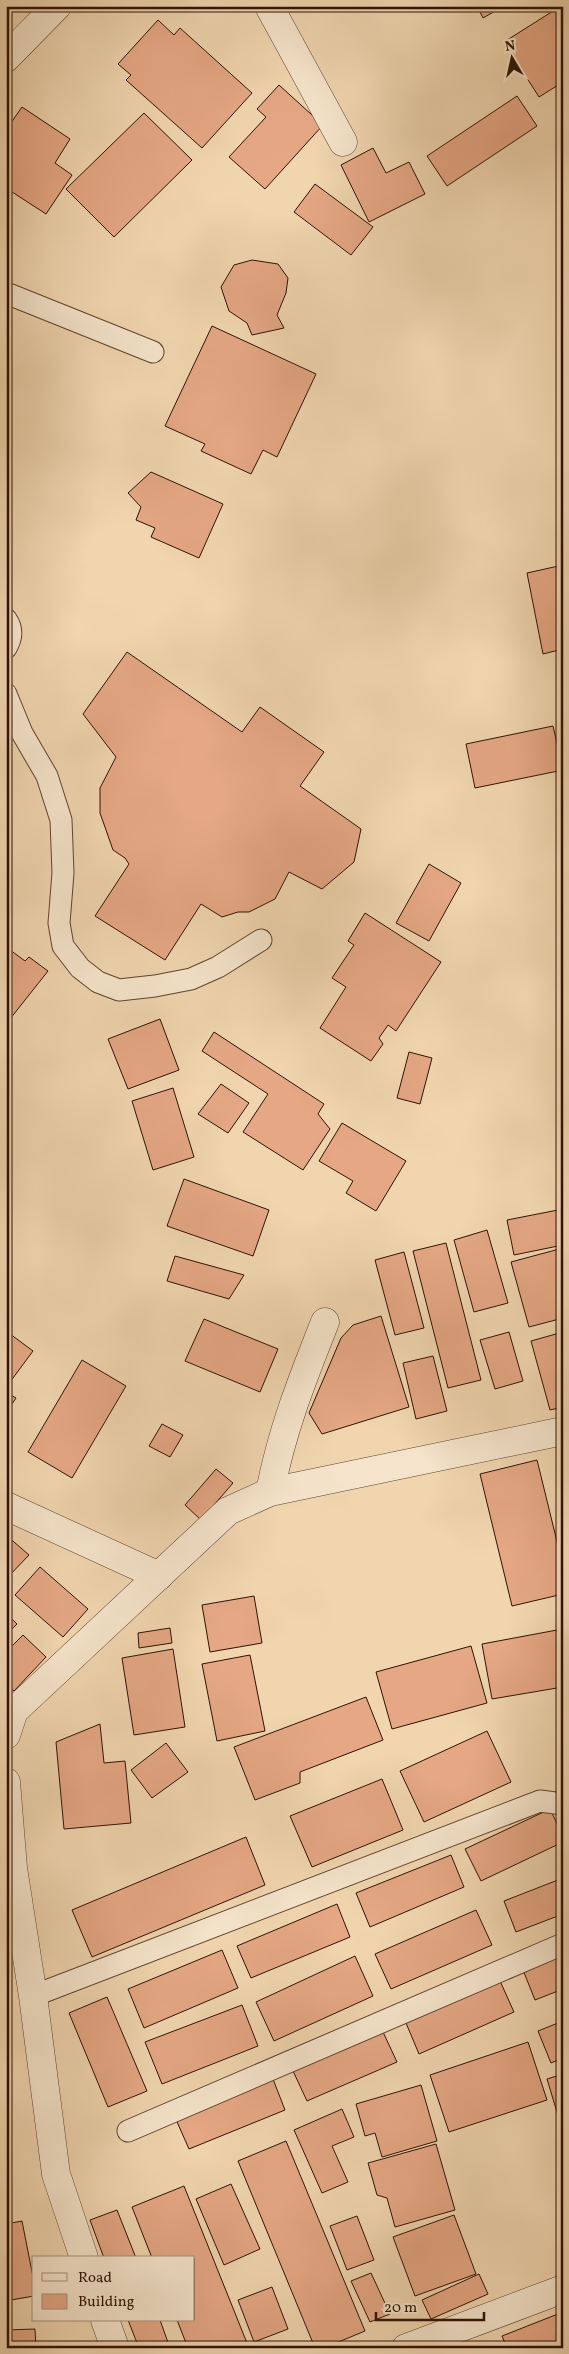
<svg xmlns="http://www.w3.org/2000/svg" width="569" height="2354" viewBox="0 0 569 2354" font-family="Vollkorn,serif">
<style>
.building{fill:#e5a784;stroke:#2f1203}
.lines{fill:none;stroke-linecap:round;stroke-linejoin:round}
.lane-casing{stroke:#5f432e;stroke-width:23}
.street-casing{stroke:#5f432e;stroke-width:29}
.lane{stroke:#f5e4cb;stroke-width:21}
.street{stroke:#f5e4cb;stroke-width:28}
</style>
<rect width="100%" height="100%" fill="#f0d5af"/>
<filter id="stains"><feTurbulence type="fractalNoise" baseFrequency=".004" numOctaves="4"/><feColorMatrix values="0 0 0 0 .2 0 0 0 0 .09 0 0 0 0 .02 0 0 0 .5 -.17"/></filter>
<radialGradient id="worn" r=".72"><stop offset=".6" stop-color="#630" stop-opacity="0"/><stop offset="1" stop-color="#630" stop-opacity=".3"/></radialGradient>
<!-- building -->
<g class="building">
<path d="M 477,6 L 504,6 L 483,18 Z"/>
<path d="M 561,6 L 563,6 L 563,82 L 539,97 L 504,42 Z"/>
<path d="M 158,20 L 174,35 L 180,28 L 252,93 L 202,148 L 126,80 L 131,75 L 118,64 Z"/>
<path d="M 279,85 L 323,125 L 265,189 L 229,157 L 266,117 L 257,109 Z"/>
<path d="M 517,96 L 537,126 L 447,186 L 427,156 Z"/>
<path d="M 22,107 L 70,139 L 55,163 L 72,175 L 46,214 L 6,188 L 6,130 Z"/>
<path d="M 144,113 L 192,160 L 114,237 L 66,189 Z"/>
<path d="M 373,148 L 386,173 L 409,162 L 425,194 L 369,222 L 341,165 Z"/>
<path d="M 315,184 L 373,227 L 351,255 L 294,212 Z"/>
<path d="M 252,260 L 278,264 L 288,278 L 286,293 L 277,315 L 284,328 L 252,335 L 247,323 L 229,311 L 221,287 L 234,265 Z"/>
<path d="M 212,326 L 316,374 L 277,457 L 263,450 L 251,474 L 201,451 L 205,444 L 165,426 Z"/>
<path d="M 151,472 L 223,504 L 199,558 L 151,537 L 155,528 L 136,520 L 141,507 L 128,493 Z"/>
<path d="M 563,565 L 563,649 L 543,654 L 527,573 Z"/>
<path d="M 127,652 L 242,732 L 260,707 L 324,752 L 300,786 L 361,829 L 354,862 L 322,889 L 289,872 L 275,899 L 249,912 L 238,912 L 222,917 L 201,904 L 165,960 L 95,916 L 129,864 L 125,858 L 113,850 L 100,813 L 100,788 L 116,757 L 83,714 Z"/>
<path d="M 553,726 L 563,770 L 475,788 L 466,744 Z"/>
<path d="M 429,864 L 461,883 L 429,941 L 396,923 Z"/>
<path d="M 365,913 L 441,962 L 396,1031 L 388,1025 L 379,1038 L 383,1044 L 371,1061 L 320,1028 L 346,987 L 332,978 L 354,945 L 348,941 Z"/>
<path d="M 6,947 L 25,961 L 29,957 L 48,971 L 6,1024 Z"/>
<path d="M 160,1019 L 179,1070 L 128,1089 L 108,1039 Z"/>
<path d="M 214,1032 L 324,1104 L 318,1114 L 330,1129 L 303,1170 L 243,1132 L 268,1094 L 202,1051 Z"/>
<path d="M 409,1052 L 432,1058 L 420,1104 L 397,1098 Z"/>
<path d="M 221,1084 L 249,1103 L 228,1133 L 198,1114 Z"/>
<path d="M 173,1088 L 194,1157 L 153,1170 L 132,1101 Z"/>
<path d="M 342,1123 L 406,1161 L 376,1211 L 346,1193 L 353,1181 L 319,1161 Z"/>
<path d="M 184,1179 L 269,1210 L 253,1256 L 167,1226 Z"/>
<path d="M 563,1209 L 563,1245 L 514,1255 L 507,1220 Z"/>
<path d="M 487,1230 L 508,1303 L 474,1312 L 454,1240 Z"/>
<path d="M 446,1243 L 481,1380 L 448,1388 L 413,1251 Z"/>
<path d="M 563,1248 L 563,1318 L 529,1327 L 511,1262 Z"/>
<path d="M 404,1252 L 424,1328 L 395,1335 L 375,1260 Z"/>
<path d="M 175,1256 L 244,1275 L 229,1299 L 167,1281 Z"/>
<path d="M 381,1316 L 409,1407 L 322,1434 L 309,1413 L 341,1338 L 353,1325 Z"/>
<path d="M 204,1319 L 278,1349 L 260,1392 L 185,1361 Z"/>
<path d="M 6,1331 L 33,1351 L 10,1382 L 6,1380 Z"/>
<path d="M 509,1332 L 523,1381 L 495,1389 L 480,1340 Z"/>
<path d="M 563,1332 L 563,1407 L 550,1410 L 531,1341 Z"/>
<path d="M 433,1356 L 447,1411 L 416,1419 L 403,1363 Z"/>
<path d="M 82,1360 L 126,1386 L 72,1478 L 28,1452 Z"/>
<path d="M 6,1392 L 16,1398 L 6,1413 Z"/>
<path d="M 162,1424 L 183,1435 L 170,1457 L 149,1446 Z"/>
<path d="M 537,1460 L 563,1566 L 563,1594 L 512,1606 L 480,1474 Z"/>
<path d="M 216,1469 L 233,1483 L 201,1520 L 185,1505 Z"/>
<path d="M 6,1535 L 29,1555 L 6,1579 Z"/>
<path d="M 40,1567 L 88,1609 L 63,1637 L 15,1595 Z"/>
<path d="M 254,1596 L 262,1643 L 210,1652 L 202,1605 Z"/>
<path d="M 6,1613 L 17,1624 L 6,1635 Z"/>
<path d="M 170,1628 L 172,1643 L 139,1648 L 138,1633 Z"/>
<path d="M 557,1630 L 563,1662 L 563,1687 L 492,1699 L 482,1644 Z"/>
<path d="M 23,1635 L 46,1657 L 14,1691 L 6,1684 L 6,1652 Z"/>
<path d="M 471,1646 L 487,1703 L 392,1729 L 376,1672 Z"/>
<path d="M 173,1649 L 185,1727 L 134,1735 L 122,1658 Z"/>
<path d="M 250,1655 L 265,1731 L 217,1741 L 202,1664 Z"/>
<path d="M 366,1697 L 383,1740 L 300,1772 L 300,1783 L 255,1800 L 234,1747 Z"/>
<path d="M 100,1724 L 104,1763 L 125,1761 L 131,1823 L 64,1829 L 56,1742 Z"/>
<path d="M 487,1731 L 511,1782 L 424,1822 L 400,1771 Z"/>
<path d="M 166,1743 L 188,1772 L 152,1798 L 131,1770 Z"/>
<path d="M 382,1779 L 403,1830 L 312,1867 L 290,1816 Z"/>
<path d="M 550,1809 L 563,1836 L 563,1842 L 481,1881 L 465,1849 Z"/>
<path d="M 246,1837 L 265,1885 L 92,1957 L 72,1910 Z"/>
<path d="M 451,1855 L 464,1887 L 370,1927 L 356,1893 Z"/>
<path d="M 563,1878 L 563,1914 L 516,1932 L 504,1901 Z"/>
<path d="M 337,1904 L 350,1937 L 251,1978 L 237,1946 Z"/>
<path d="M 476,1910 L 492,1945 L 391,1989 L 375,1954 Z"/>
<path d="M 222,1950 L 238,1988 L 144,2028 L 128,1989 Z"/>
<path d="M 563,1954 L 563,1989 L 535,2000 L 523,1970 Z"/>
<path d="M 355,1956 L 373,1996 L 274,2041 L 256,2002 Z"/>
<path d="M 500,1981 L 514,2012 L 419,2054 L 406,2023 Z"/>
<path d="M 107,1997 L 147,2091 L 108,2107 L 69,2013 Z"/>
<path d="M 242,2005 L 258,2046 L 162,2084 L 145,2042 Z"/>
<path d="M 563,2021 L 563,2058 L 551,2063 L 538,2031 Z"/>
<path d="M 383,2032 L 397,2062 L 307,2101 L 293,2071 Z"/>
<path d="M 528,2042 L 547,2100 L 449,2132 L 430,2075 Z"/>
<path d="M 271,2074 L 285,2110 L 189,2149 L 174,2115 Z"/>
<path d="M 563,2074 L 563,2132 L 547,2079 Z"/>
<path d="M 421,2085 L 437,2141 L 382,2157 L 375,2133 L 365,2136 L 356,2104 Z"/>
<path d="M 342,2109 L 354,2137 L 332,2146 L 348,2182 L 322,2193 L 294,2130 Z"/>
<path d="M 286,2141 L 365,2331 L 324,2348 L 315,2348 L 238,2161 Z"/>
<path d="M 436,2144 L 455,2210 L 395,2227 L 387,2198 L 377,2195 L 368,2163 Z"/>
<path d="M 231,2184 L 260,2249 L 224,2265 L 196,2199 Z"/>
<path d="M 184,2186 L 249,2348 L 188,2348 L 177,2320 L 194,2320 L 194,2258 L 152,2258 L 132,2207 Z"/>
<path d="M 117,2210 L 136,2258 L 104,2258 L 90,2220 Z"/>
<path d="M 454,2215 L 476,2274 L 415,2296 L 393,2237 Z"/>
<path d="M 357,2216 L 374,2260 L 347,2270 L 330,2226 Z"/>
<path d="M 22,2221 L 34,2282 L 34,2296 L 11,2300 L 6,2275 L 6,2224 Z"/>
<path d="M 371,2273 L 390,2314 L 370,2322 L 351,2281 Z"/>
<path d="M 479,2274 L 488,2294 L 431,2319 L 422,2300 Z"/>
<path d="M 272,2287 L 288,2329 L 254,2342 L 238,2300 Z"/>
<path d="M 563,2312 L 563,2348 L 507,2348 L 502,2336 Z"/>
<path d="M 128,2320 L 160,2320 L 170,2348 L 139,2348 Z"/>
<path d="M 35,2329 L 36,2348 L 6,2348 L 6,2330 Z"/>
</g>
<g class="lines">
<defs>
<g id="lane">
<path d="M 6,293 L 153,352"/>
<path d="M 6,619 C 13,629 12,638 6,648"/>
<path d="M 6,694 L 22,733 L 47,776 L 61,820 L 63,873 L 59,923 L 63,946 L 80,968 L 98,982 L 119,990 L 155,986 L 191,979 L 218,967 L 261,940"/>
<path d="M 33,1996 L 540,1801 L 563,1804"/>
<path d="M 128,2131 L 563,1944"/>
</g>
<g id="street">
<path d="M 269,6 L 343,142"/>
<path d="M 6,58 L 57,6"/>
<path d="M 270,1492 C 282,1430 302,1380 325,1322"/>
<path d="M 6,1506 L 159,1576"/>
<path d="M 6,1735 L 14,1711 L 228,1511 L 270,1492 L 563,1431"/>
<path d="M 6,1782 L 13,1868 L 33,1996 L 56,2174 L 84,2258"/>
<path d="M 105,2320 L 115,2348"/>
<path d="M 406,2348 L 563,2289"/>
</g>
</defs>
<!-- lane casing -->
<use href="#lane" class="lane-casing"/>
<!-- street casing -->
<use href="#street" class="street-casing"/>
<!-- lane -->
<use href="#lane" class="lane"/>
<!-- street -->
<use href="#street" class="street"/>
</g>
<!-- margin -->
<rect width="569" height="2354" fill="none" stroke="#f0d5af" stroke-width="25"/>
<rect x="8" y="8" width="554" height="2339" fill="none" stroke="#2f1203" stroke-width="2.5"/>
<rect x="12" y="12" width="544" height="2329" fill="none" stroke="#2f1203"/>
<!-- legend -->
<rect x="32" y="2256" width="162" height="65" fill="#f5e4cb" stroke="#a6907b"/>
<rect x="42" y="2273" width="25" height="8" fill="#f5e4cb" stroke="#a6907b"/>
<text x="78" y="2282" font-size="15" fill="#2f1203">Road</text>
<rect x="42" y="2294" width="25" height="15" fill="#e5a784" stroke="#a6907b"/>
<text x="78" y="2306" font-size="15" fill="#2f1203">Building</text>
<!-- north arrow -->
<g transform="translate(512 58) rotate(351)" stroke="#f5e4cb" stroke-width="4" paint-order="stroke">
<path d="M0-4L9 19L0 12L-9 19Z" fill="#2f1203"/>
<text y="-8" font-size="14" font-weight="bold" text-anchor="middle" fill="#2f1203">N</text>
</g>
<!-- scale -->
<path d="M376 2312v8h108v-8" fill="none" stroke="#2f1203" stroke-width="2.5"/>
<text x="384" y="2312" font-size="15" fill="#2f1203" stroke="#f5e4cb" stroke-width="4" paint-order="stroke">20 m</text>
<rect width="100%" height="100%" filter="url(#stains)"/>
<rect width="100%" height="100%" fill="url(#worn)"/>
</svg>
